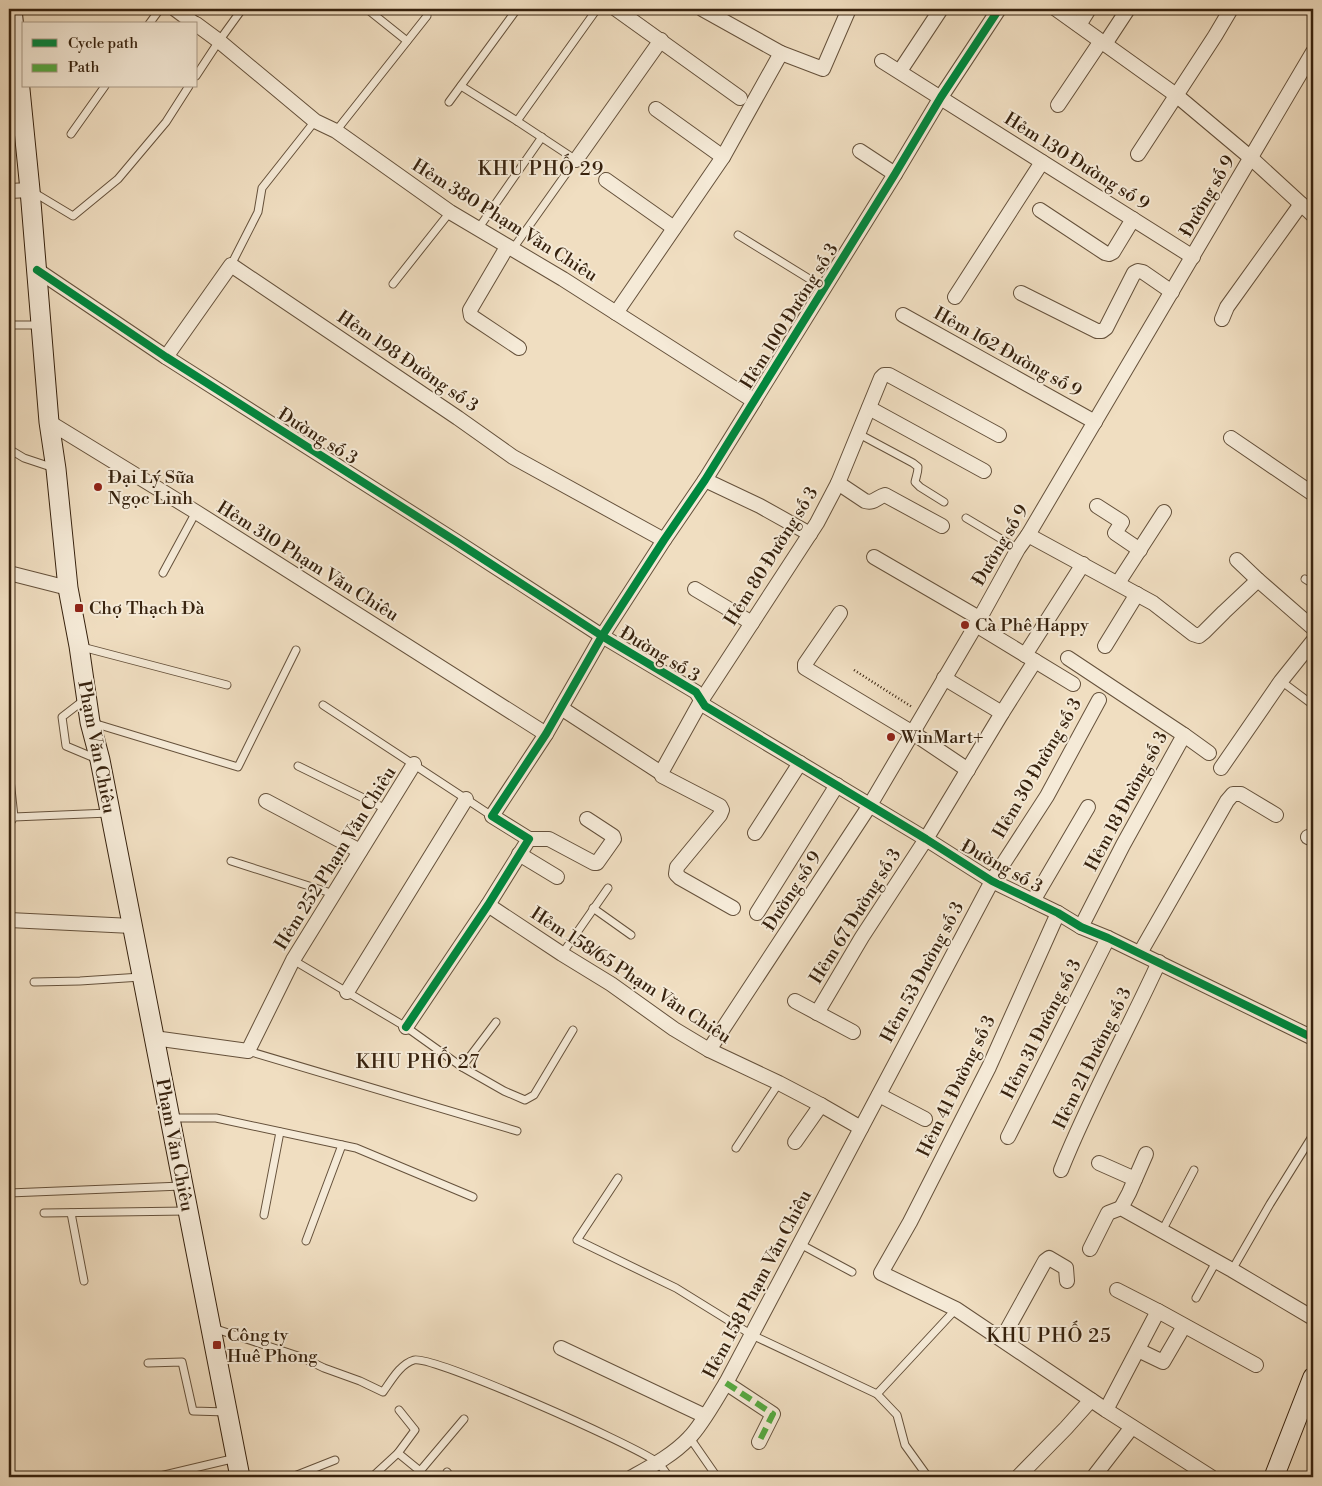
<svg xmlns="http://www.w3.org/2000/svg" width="1322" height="1486" viewBox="0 0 1322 1486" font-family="'Libre Bodoni',serif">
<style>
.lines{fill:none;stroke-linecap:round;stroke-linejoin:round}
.lane-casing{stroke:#65513b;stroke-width:9}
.street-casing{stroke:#65513b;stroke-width:16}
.secondary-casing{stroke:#37220e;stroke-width:21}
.path{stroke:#37220e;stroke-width:2.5;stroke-dasharray:1 2.5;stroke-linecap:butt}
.lane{stroke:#f5ead7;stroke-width:7}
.street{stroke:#f5ead7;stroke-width:14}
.secondary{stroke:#f5ead7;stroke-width:19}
.quiet{stroke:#55aa41;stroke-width:6;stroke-dasharray:12 6;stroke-linecap:butt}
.cycleway-casing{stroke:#f5ead7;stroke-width:11}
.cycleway{stroke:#00873e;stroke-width:8}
.poi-dot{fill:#8f2418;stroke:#f5ead7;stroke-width:2}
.labels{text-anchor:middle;stroke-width:4;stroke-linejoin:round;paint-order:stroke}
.street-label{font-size:18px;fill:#37220e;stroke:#f5ead7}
.poi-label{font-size:18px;fill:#37220e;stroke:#f5ead7;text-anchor:start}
.neighbourhood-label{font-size:19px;letter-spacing:1px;fill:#37220e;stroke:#f5ead7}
</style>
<rect width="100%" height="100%" fill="#f0dec1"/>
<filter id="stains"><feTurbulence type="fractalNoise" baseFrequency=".004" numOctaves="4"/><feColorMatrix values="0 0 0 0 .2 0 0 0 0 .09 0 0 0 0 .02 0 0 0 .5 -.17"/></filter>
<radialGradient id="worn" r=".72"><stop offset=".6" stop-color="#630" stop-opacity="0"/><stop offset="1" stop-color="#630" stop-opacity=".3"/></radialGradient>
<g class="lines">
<defs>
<g id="lane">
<path d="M 367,9 L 407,41"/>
<path d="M 149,24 L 160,9"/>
<path d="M 196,76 L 219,41 L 240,12"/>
<path d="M 461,86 L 517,121 L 576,160"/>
<path d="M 449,102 L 517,9"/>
<path d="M 517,121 L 597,9"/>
<path d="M 336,131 L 427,16"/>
<path d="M 71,134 L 105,86"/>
<path d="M 33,192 L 73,216 L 118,179 L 166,122 L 189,86"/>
<path d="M 478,229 L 542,137"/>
<path d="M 738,235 L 824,288"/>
<path d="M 512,250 L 568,171"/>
<path d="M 231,265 L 258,212 L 262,188 L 315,121"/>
<path d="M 393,284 L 450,212"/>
<path d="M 9,325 L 40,325"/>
<path d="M 859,434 L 913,463 L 918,467 C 918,473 916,477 915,482 L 920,487 L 944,502"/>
<path d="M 9,449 L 24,458 L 54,468"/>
<path d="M 966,518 L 1018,549"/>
<path d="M 163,573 L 196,512"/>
<path d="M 1305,579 L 1313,584"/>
<path d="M 82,647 L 227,685"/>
<path d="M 1281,681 L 1313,705"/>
<path d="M 84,700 L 62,717 L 66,746 L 97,759"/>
<path d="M 323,705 L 492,816"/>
<path d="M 93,723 L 238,767 L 296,650"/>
<path d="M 298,766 L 386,809"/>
<path d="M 9,770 L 14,817"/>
<path d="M 9,823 L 10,823 L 14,817 L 109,813"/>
<path d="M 231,861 L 334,894"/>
<path d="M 593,908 L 631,935"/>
<path d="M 562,954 L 608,888"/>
<path d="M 293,960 L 406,1027 L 462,1067 L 504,1091 L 525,1100 L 534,1095 L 573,1030"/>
<path d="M 34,982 L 80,981 L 141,977"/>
<path d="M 248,1051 L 517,1131"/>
<path d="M 462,1067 L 496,1022"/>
<path d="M 172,1118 L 216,1118 L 356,1148 L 473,1197"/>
<path d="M 736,1148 L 779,1083"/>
<path d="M 618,1178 L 577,1240 L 676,1288 L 752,1335 L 877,1394 L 897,1415 L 905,1445 L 928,1477"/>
<path d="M 9,1193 L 182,1186"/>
<path d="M 44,1213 L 187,1211"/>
<path d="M 71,1213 L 84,1281"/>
<path d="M 264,1215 L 280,1132"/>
<path d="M 1162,1231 L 1194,1170"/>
<path d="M 306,1241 L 342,1145"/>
<path d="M 800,1244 L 852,1272"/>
<path d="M 1232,1270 L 1270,1204 L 1313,1135"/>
<path d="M 1196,1298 L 1216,1262"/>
<path d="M 213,1328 L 301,1357 L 324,1368 L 360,1381 L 383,1392 C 391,1381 400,1364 414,1360 C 433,1355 634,1445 657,1462 C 662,1466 665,1472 669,1477"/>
<path d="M 148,1363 L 182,1362 L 193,1411 L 227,1412"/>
<path d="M 877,1394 L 956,1309"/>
<path d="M 690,1438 L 717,1477"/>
<path d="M 398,1453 L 415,1430 L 399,1410"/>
<path d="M 447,1472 L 451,1477"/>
<path d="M 156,1477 L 236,1458"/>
<path d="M 292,1477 L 335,1460"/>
<path d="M 372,1477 L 398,1453 L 420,1471"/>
<path d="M 415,1477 L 464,1419"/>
</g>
<g id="street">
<path d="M 175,9 L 195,24"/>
<path d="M 616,9 L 740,98"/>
<path d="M 702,9 L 781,53 L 823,69 L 849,9"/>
<path d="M 1056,9 L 1176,95 L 1251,158 L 1313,215"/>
<path d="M 196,24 L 219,41 L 315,121 L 336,131 L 450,212 L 563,279 L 754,401"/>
<path d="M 1079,25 L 1089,9"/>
<path d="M 1105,44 L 1128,9"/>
<path d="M 882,61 L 1193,257"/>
<path d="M 900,71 L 941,9"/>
<path d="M 1058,105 L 1101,41"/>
<path d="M 656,109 L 723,157"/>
<path d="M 860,151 L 895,174"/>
<path d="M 1138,154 L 1215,36 L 1231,9"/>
<path d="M 576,160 L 661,40"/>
<path d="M 606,180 L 674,228"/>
<path d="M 9,191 L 30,190"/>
<path d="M 1040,210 L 1105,253 L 1109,254 L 1113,252 L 1133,219"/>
<path d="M 507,247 L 470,310 L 471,316 L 519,348"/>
<path d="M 37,270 L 166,357 L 457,542 L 602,636 L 696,692 L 705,706 L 926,839 L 992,881 L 1058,913 L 1081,927 L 1108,938 L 1313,1038"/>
<path d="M 1021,293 L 1097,331 L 1102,331 L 1106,328 L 1134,273 L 1138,271 L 1143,272 L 1172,292"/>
<path d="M 955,297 L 1042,162"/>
<path d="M 616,313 L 723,157 L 781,53"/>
<path d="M 903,315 L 1095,422"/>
<path d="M 1222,319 L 1227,307 L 1301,204"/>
<path d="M 166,357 L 231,265 L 458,418 L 513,457 L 664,540"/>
<path d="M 869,408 L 984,471"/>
<path d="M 49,422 L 196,512 L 546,734"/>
<path d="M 1231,438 L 1313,494"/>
<path d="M 705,480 L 760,506 L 810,534"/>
<path d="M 838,483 L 865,501 C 874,504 877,497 885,495 L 942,526"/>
<path d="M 1097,506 L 1122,522 L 1115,533 L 1140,550"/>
<path d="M 1028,535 L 1153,603 L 1193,634 L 1199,636 L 1204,632 L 1224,612 L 1258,580 L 1313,628"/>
<path d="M 874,557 L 979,618"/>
<path d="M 1237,560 L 1258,580"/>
<path d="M 9,573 L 68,588"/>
<path d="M 1118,583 L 1164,512"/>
<path d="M 695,589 L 752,623"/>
<path d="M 840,613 L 805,664 L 805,668 L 913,733 L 968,770"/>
<path d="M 976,625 L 1073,684"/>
<path d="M 1105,646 L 1137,594"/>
<path d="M 1025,655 L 1083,564"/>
<path d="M 1068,658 L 1184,735 L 1123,845 L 1081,927"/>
<path d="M 944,678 L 1002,713"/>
<path d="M 561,708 L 661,773"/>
<path d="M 1184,735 L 1209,753"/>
<path d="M 1221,768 L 1281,681 L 1313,641"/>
<path d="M 266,801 L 360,851"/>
<path d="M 755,833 L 800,763"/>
<path d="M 1308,837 L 1313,839"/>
<path d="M 529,839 L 549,839 L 594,863 L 597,863 L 614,839 L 613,836 L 587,819"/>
<path d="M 519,854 L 557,877"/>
<path d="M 1033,901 L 1088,807"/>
<path d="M 488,905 L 562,954 L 611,984 L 674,1029 L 709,1050 L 779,1083 L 821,1105 L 861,1128"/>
<path d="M 733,908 L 680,878 L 676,874 L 677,867 L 720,815 L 722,810 L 720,806 L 662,776 L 661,773 L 701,701 L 817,523 L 838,483 L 881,378 L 884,375 L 889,375 L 999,435"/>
<path d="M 757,913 L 837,785"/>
<path d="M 1058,913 L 989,1067 L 910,1222 L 881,1273 L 956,1309 L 1106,1410 L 1211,1477"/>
<path d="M 9,920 L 132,926"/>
<path d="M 1140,953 L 1227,801 L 1233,794 L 1241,794 L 1276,815"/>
<path d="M 347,992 L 466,799"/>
<path d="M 795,1001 L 853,1032"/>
<path d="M 817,1013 L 862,937 L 926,839 L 1002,713 L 1035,661"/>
<path d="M 406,1027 L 488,905 L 529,839 L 492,816 L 546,734 L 602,636 L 664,540 L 705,480 L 895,174 L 941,97 L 999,9"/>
<path d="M 154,1038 L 248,1051 L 293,960 L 414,764"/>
<path d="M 709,1050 L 870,805 L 976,625 L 1018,549 L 1028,535 L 1313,52"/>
<path d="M 879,1095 L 925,1119"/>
<path d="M 1008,1137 L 1108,938"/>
<path d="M 795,1142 L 821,1105"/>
<path d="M 1099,1163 L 1135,1179"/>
<path d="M 1061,1170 C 1089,1099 1127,1032 1159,962"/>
<path d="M 1121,1208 L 1129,1193 L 1146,1154"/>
<path d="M 1090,1249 L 1108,1213 L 1121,1208 L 1232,1270 L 1313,1318"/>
<path d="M 1117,1290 L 1158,1311"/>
<path d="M 1002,1339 L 1045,1261 L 1049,1258 L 1066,1268 L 1067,1281"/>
<path d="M 561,1348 L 705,1416"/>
<path d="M 1138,1350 L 1163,1362 L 1184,1326"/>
<path d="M 726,1383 L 773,1414 L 759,1442"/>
<path d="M 1106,1410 L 1158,1311 L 1256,1365"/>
<path d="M 632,1477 C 652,1466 673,1455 689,1438 C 702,1425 716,1399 726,1383 L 992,881 L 1047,796 L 1099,700"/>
<path d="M 1018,1477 L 1066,1428 L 1091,1400"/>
<path d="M 1095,1477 L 1095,1475 L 1132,1427"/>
</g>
<g id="secondary">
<path d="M 12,9 L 30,190 L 49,422 L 56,469 L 68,588 L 79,646 L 90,722 L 100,760 L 240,1477"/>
<path d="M 1274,1477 L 1313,1377"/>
</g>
</defs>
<!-- lane casing -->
<use href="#lane" class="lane-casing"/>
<!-- street casing -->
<use href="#street" class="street-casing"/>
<!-- secondary casing -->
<use href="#secondary" class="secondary-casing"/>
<!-- path -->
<path class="path" d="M 854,670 L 912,707"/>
<!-- lane -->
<use href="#lane" class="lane"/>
<!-- street -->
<use href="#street" class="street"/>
<!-- secondary -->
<use href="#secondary" class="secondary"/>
<!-- quiet -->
<path class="quiet" d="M 726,1383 L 773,1414 L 759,1442"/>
<defs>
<g id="cycleway">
<path d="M 37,270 L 166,357 L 457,542 L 602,636 L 696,692 L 705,706 L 926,839 L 992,881 L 1058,913 L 1081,927 L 1108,938 L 1313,1038"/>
<path d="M 406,1027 L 488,905 L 529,839 L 492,816 L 546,734 L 602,636 L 664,540 L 705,480 L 895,174 L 941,97 L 999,9"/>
</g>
</defs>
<!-- cycleway casing -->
<use href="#cycleway" class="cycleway-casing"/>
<!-- cycleway -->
<use href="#cycleway" class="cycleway"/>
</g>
<!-- markers -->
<g class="poi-dot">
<circle cx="98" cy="487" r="5"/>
<rect x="74" y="603" width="10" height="10" rx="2.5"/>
<circle cx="965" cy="625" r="5"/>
<circle cx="891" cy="737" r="5"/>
<rect x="212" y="1340" width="10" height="10" rx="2.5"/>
</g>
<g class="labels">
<!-- street labels -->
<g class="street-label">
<text transform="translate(1077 161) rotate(32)" y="6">Hẻm 130 Đường số 9</text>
<text transform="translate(1207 196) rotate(-60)" y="6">Đường số 9</text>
<text transform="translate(505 220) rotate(32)" y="6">Hẻm 380 Phạm Văn Chiêu</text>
<text transform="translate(789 316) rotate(-58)" y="6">Hẻm 100 Đường số 3</text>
<text transform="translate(1008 352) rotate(29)" y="6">Hẻm 162 Đường số 9</text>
<text transform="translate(408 361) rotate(34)" y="6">Hẻm 198 Đường số 3</text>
<text transform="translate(318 436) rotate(32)" y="6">Đường số 3</text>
<text transform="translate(1000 545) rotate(-59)" y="6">Đường số 9</text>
<text transform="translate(771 556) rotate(-58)" y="6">Hẻm 80 Đường số 3</text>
<text transform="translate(308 561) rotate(32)" y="6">Hẻm 310 Phạm Văn Chiêu</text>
<text transform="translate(660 654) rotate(31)" y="6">Đường số 3</text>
<text transform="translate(97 747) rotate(79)" y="6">Phạm Văn Chiêu</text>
<text transform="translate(1037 768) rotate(-60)" y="6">Hẻm 30 Đường số 3</text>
<text transform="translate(1126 801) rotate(-62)" y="6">Hẻm 18 Đường số 3</text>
<text transform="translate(335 858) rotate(-58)" y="6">Hẻm 252 Phạm Văn Chiêu</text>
<text transform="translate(1002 866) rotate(29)" y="6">Đường số 3</text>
<text transform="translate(792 891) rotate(-57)" y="6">Đường số 9</text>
<text transform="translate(855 916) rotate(-58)" y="6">Hẻm 67 Đường số 3</text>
<text transform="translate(922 972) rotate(-62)" y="6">Hẻm 53 Đường số 3</text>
<text transform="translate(631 975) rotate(33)" y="6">Hẻm 158/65 Phạm Văn Chiêu</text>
<text transform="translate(1041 1029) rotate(-63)" y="6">Hẻm 31 Đường số 3</text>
<text transform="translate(1092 1058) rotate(-64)" y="6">Hẻm 21 Đường số 3</text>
<text transform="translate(956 1086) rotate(-64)" y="6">Hẻm 41 Đường số 3</text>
<text transform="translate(175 1145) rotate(79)" y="6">Phạm Văn Chiêu</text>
<text transform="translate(757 1284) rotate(-62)" y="6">Hẻm 158 Phạm Văn Chiêu</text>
</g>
<!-- poi labels -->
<g class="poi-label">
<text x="108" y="483">Đại Lý Sữa<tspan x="108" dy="21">Ngọc Linh</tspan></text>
<text x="89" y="614">Chợ Thạch Đà</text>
<text x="975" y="631">Cà Phê Happy</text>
<text x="901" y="743">WinMart+</text>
<text x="227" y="1341">Công ty<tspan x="227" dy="21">Huê Phong</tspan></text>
</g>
<!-- neighbourhood labels -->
<g class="neighbourhood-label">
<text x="541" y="175">KHU PHỐ 29</text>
<text x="418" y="1068">KHU PHỐ 27</text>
<text x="1049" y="1342">KHU PHỐ 25</text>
</g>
</g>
<!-- margin -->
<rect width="1322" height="1486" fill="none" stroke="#f0dec1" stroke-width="30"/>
<rect x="10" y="10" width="1302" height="1466" fill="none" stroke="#37220e" stroke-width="2.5"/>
<rect x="15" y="15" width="1292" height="1456" fill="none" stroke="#37220e"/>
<!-- legend -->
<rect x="22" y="22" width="175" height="65" fill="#f5ead7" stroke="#a99a87"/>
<rect x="32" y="39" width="25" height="8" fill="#00873e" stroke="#a99a87"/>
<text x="68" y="48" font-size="15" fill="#37220e">Cycle path</text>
<rect x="32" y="64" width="25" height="8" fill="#55aa41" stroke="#a99a87"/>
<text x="68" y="72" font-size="15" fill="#37220e">Path</text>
<rect width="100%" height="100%" filter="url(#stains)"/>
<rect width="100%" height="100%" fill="url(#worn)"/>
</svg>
